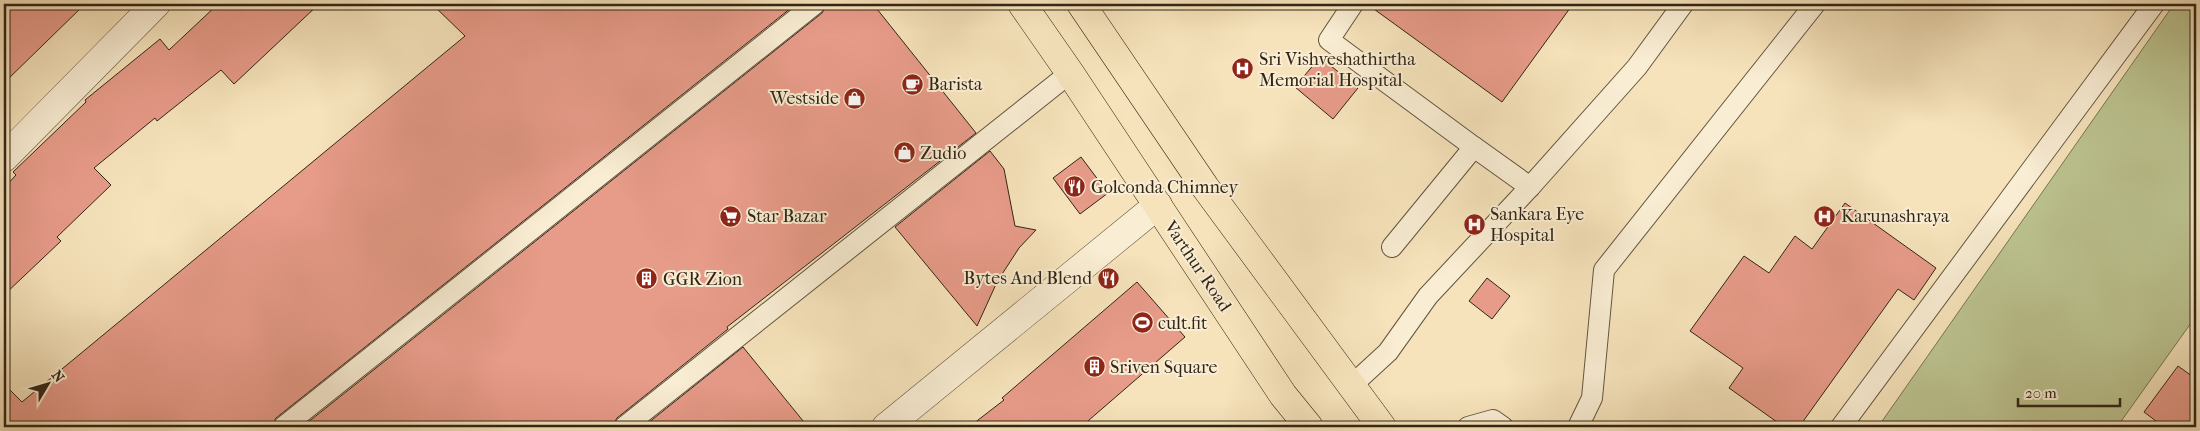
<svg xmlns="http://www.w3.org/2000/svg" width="2200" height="431" viewBox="0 0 2200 431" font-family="'IM FELL French Canon',serif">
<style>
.green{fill:#bcc490;stroke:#767454}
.building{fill:#e79b89;stroke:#312517}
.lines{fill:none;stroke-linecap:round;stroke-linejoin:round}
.service-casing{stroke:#625440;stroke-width:22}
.minor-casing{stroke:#625440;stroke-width:29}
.primary-casing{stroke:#312517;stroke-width:29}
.service{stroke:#f9edd3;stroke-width:20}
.minor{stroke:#f9edd3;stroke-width:28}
.primary{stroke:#f6e3bb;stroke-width:28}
.labels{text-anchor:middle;stroke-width:4;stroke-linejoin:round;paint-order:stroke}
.poi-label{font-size:18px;fill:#312517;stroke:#f9edd3;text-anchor:start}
.street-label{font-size:18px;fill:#312517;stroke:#f9edd3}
</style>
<rect width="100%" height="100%" fill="#f6e3bb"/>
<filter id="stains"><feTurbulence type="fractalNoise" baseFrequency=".004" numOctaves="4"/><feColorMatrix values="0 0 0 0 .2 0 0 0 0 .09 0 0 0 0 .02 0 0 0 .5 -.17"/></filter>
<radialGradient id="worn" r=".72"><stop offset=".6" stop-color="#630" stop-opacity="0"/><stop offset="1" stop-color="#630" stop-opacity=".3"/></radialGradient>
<!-- green -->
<path class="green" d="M 2174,4 L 2196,4 L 2196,316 L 2117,427 L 1878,427 Z"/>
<!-- building -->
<g class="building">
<path d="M 4,4 L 85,4 L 4,83 Z"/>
<path d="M 218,4 L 319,4 L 234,84 L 221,70 L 157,121 L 155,118 L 94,168 L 111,185 L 57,237 L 61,241 L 4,295 L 4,188 L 16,175 L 13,172 L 86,102 L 85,100 L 160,39 L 169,50 Z"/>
<path d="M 432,4 L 796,4 L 276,418 L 271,427 L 4,427 L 4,384 L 22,402 L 465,36 Z"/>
<path d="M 827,4 L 873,4 L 976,133 L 727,327 L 728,329 L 617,418 L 612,427 L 302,427 L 822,13 Z"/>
<path d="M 1367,4 L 1573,4 L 1502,102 Z"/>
<path d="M 1320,57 L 1358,88 L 1333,119 L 1295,87 Z"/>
<path d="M 990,151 L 1004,169 L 1015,226 L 1036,230 L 1019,248 L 997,282 L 977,326 L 895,227 Z"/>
<path d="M 1081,157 L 1108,193 L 1080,214 L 1053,178 Z"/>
<path d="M 1845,203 L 1936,268 L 1914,300 L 1898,289 L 1799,427 L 1784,427 L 1729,388 L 1743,368 L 1690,331 L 1744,256 L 1769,273 L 1795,236 L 1812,249 Z"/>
<path d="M 1487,278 L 1510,296 L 1492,319 L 1469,301 Z"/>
<path d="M 1137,282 L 1185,337 L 1081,427 L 969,427 L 1004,400 L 1002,398 Z"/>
<path d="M 743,347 L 808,427 L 643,427 Z"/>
<path d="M 2178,366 L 2196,379 L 2196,427 L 2164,427 L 2144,412 Z"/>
</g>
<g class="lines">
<defs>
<g id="service">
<path d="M 1353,4 L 1329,40 L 1474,147"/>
<path d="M 1392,247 L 1474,147 L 1530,187"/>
<path d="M 1351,386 L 1388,352 L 1428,296 L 1530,187 L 1637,67 L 1683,4"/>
<path d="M 283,427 L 815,4"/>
<path d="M 624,427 L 1070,73"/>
<path d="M 1468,427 L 1493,420 L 1503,427"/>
<path d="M 1578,427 L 1592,398 L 1604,270 L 1815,4"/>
<path d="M 1841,427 L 2154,4"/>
</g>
<g id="minor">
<path d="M 4,158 L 156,4"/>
<path d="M 886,427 L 1158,205"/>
</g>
<g id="primary">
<path d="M 1022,4 L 1070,73 L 1283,395 L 1309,427"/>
<path d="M 1081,4 L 1205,187 L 1382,427"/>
</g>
</defs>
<!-- service casing -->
<use href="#service" class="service-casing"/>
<!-- minor casing -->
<use href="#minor" class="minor-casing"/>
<!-- primary casing -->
<use href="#primary" class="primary-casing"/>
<!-- service -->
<use href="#service" class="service"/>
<!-- minor -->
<use href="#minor" class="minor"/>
<!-- primary -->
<use href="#primary" class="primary"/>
</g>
<!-- icons -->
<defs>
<symbol id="hospital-disc" viewBox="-11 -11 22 22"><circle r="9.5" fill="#8f2418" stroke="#f9edd3"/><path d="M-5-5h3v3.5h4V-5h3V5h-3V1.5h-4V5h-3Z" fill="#fff"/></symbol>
<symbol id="cafe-disc" viewBox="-11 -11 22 22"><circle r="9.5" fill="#8f2418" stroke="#f9edd3"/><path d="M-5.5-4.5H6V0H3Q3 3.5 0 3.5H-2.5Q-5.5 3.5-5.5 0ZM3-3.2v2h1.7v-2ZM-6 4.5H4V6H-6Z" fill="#fff"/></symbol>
<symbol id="shop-disc" viewBox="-11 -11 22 22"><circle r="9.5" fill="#8f2418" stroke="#f9edd3"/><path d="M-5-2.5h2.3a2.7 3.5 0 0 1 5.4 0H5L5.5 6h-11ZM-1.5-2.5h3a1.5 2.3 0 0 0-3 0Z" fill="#fff"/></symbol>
<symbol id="restaurant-disc" viewBox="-11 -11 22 22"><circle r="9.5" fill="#8f2418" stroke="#f9edd3"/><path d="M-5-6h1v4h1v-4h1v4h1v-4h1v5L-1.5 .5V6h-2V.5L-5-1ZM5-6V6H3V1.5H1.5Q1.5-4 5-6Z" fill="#fff"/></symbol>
<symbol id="supermarket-disc" viewBox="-11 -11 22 22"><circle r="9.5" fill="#8f2418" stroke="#f9edd3"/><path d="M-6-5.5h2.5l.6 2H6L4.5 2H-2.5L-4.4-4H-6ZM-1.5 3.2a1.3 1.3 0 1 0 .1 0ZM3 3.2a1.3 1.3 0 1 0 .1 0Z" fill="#fff"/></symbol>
<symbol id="building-disc" viewBox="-11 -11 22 22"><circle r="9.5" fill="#8f2418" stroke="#f9edd3"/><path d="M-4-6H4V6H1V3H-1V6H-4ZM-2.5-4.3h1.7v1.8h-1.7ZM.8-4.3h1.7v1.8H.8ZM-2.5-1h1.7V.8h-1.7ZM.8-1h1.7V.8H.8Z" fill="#fff"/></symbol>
<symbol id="stadium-disc" viewBox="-11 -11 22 22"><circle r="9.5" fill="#8f2418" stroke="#f9edd3"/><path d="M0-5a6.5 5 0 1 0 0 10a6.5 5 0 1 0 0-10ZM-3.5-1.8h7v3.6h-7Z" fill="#fff"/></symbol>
</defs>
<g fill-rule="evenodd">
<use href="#hospital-disc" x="1230" y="56" width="25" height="25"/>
<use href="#cafe-disc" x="900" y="72" width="25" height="25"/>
<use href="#shop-disc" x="842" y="86" width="25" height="25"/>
<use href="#shop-disc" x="892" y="140" width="25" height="25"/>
<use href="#restaurant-disc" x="1062" y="174" width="25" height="25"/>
<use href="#supermarket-disc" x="718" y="204" width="25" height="25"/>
<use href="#hospital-disc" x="1812" y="204" width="25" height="25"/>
<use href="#hospital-disc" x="1462" y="212" width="25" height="25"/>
<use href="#restaurant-disc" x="1096" y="266" width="25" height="25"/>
<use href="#building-disc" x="634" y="266" width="25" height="25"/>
<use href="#stadium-disc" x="1130" y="310" width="25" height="25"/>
<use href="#building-disc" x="1082" y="354" width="25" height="25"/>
</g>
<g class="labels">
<!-- poi labels -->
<g class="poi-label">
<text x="1259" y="65">Sri Vishveshathirtha<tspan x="1259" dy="21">Memorial Hospital</tspan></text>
<text x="928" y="90">Barista</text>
<text x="839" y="104" text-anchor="end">Westside</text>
<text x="920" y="159">Zudio</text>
<text x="1091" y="193">Golconda Chimney</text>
<text x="1490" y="220">Sankara Eye<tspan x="1490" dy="21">Hospital</tspan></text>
<text x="747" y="222">Star Bazar</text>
<text x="1841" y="222">Karunashraya</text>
<text x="1092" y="284" text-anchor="end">Bytes And Blend</text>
<text x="663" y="285">GGR Zion</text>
<text x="1158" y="329">cult.fit</text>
<text x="1110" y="373">Sriven Square</text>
</g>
<!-- street labels -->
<g class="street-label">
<text transform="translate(1198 266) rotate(56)" y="6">Varthur Road</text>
</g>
</g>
<!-- margin -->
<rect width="2200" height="431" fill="none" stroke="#f6e3bb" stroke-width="20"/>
<rect x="5" y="5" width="2190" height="421" fill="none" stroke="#312517" stroke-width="2.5"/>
<rect x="10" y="10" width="2180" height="411" fill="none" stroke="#312517"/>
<!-- north arrow -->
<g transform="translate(48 384) rotate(52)" stroke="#f9edd3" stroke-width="4" paint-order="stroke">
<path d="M0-4L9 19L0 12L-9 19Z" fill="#312517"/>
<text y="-8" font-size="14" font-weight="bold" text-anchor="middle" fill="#312517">N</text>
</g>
<!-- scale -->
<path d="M2018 398v8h102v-8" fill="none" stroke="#312517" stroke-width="2.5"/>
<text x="2025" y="398" font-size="15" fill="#312517" stroke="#f9edd3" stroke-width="4" paint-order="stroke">20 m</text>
<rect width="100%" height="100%" filter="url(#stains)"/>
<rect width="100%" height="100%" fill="url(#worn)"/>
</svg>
